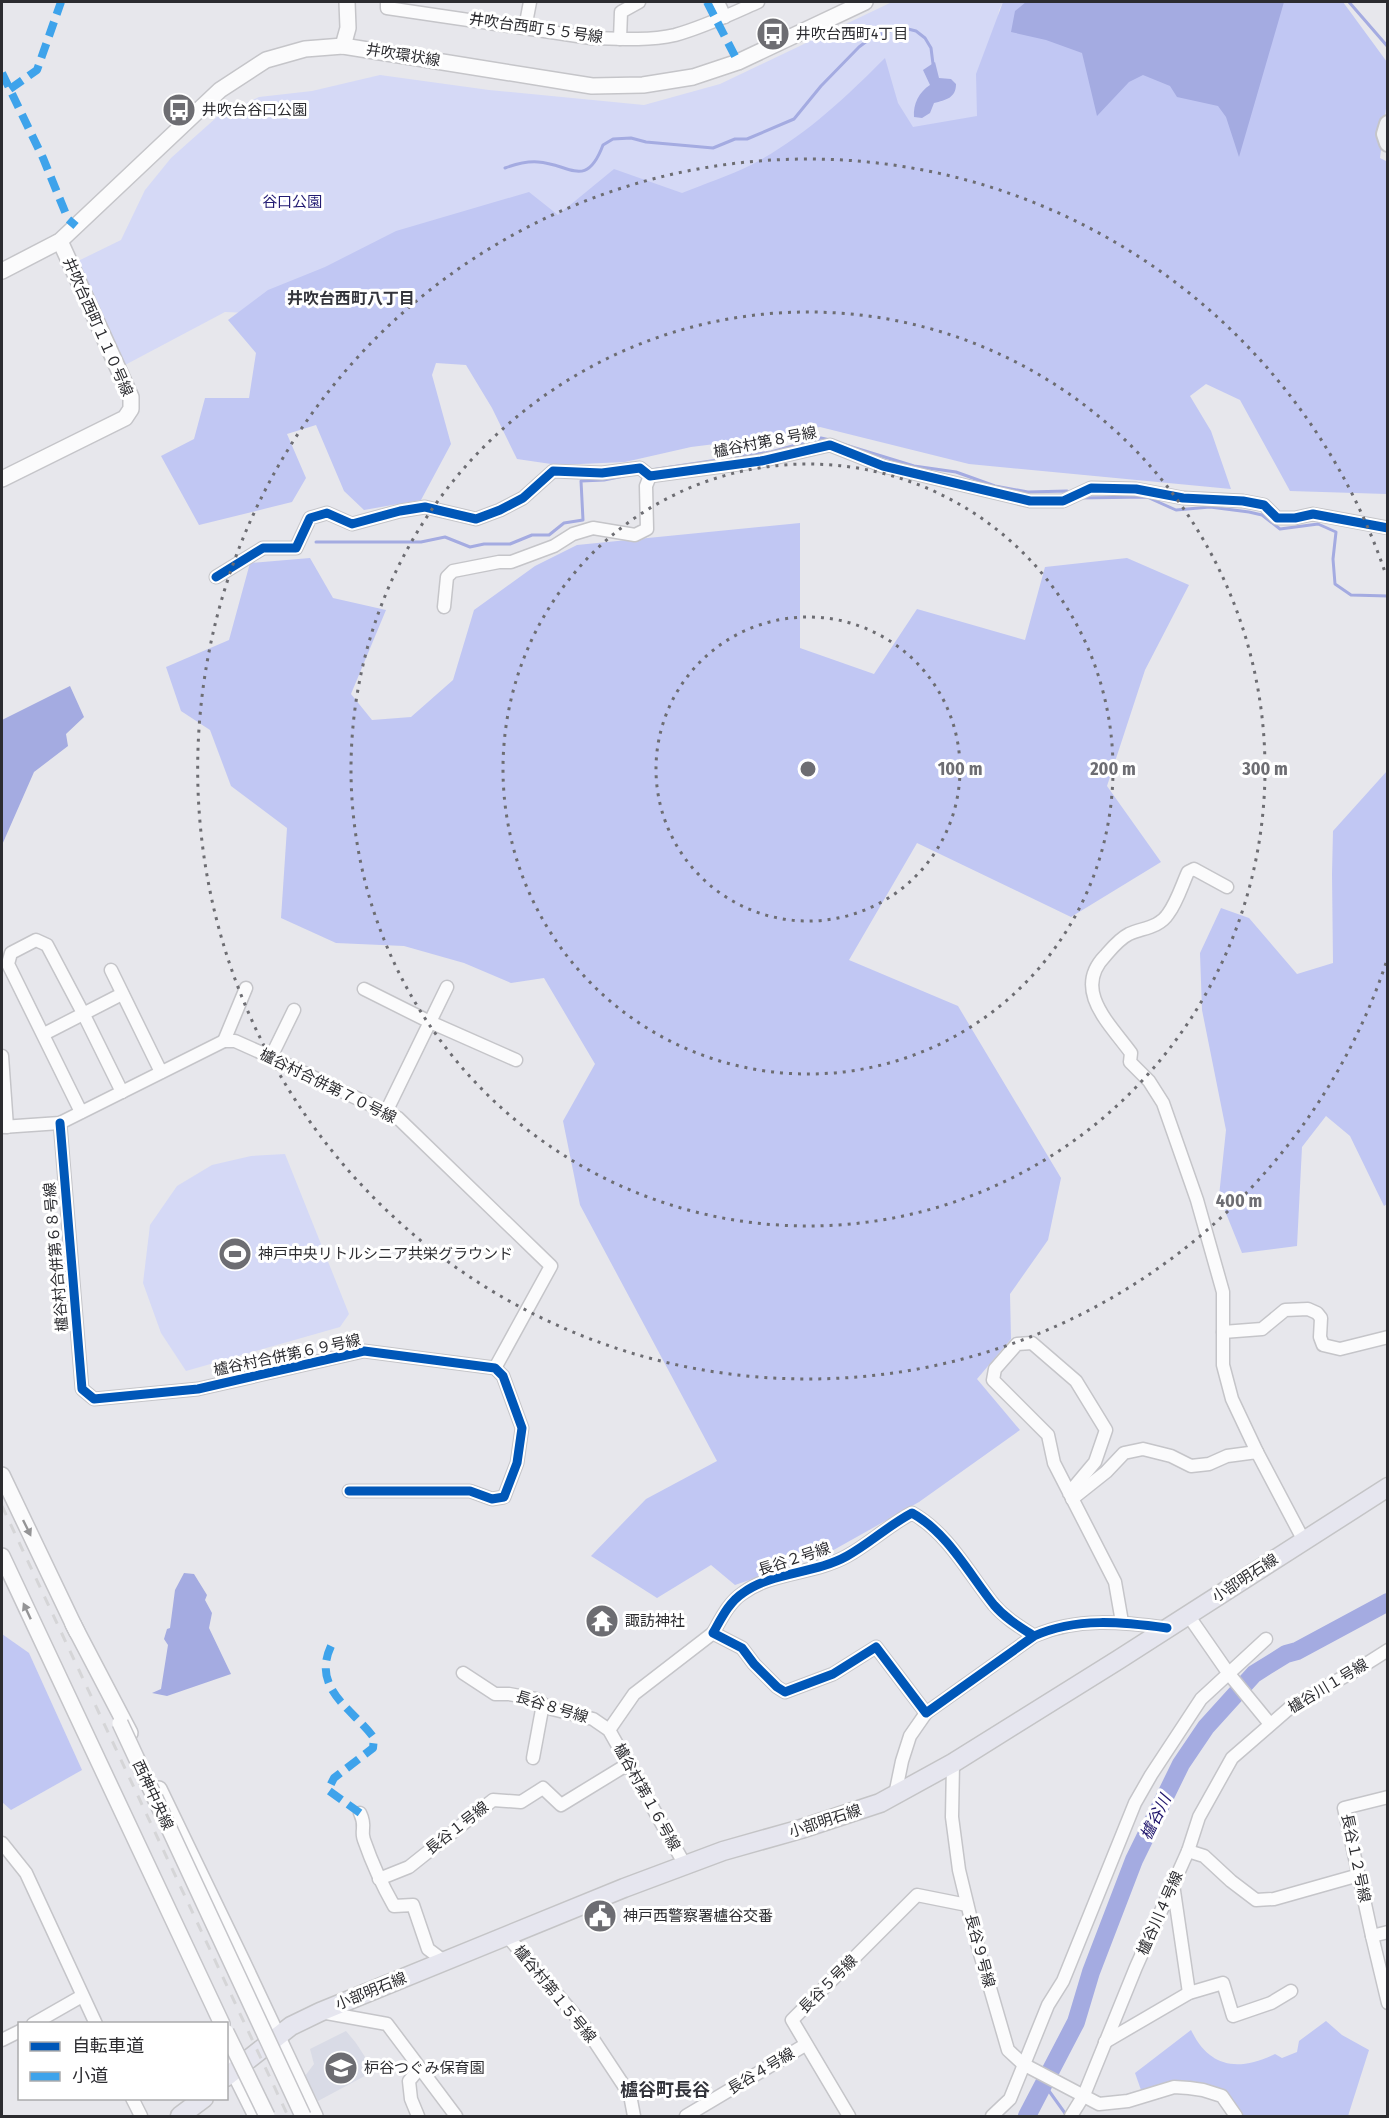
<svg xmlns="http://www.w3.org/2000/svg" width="1389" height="2118" viewBox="0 0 1389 2118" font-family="'Fira Sans Condensed','Noto Sans JP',sans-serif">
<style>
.built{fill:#d9dbe6}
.green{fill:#d5d9f6}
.forest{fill:#c1c7f3}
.water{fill:#a4abe1}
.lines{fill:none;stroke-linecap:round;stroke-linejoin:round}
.stream{stroke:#a4abe1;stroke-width:3}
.river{stroke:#a4abe1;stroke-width:18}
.minor-casing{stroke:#c5c5c9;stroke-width:15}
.tertiary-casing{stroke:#c5c5c9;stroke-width:18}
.secondary-casing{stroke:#c5c5c9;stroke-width:20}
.primary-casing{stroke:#c4c4c6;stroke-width:21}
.minor{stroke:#fbfbfc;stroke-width:12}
.tertiary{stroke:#fbfbfc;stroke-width:15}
.secondary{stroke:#f0f1f5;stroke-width:16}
.primary{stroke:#e6e6ef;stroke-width:18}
.rail{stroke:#d5d5d7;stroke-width:3;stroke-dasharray:10 10;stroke-linecap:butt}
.tertiary-bridge-casing{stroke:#c5c5c9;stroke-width:18;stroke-linecap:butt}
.tertiary-bridge{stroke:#fbfbfc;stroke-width:15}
.quiet{stroke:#3ea3eb;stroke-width:8;stroke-dasharray:15 8;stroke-linecap:butt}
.cycleway-casing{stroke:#fff;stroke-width:13}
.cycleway{stroke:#0057b8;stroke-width:9}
.oneway{fill:#949496}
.ring{fill:none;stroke:#6d6d72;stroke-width:3;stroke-dasharray:3 6}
.labels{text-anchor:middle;stroke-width:6;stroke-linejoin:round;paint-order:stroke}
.street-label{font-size:15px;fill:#2c2c30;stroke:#fff}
.poi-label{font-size:15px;fill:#2c2c30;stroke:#fff;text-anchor:start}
.park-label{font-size:15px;fill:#221b72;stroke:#fff}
.neighbourhood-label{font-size:16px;font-weight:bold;fill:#33343b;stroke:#fff}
.water-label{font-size:16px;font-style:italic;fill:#1f156c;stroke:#fff}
.quarter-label{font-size:18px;font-weight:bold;fill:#33343b;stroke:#fff}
.centre{fill:#6d6d72;stroke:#fff;stroke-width:3}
.ring-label{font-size:18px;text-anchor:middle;font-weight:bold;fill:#6d6d72;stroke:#fff;stroke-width:6;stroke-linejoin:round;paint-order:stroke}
</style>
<rect width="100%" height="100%" fill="#e7e7ec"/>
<!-- built -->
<path class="built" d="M 346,2031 L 356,2043 L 374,2071 L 318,2101 L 305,2076 L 314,2064 L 310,2049 Z"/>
<!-- green -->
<g class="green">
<path d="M 892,2 L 1003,2 L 999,10 L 979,129 L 725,185 L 273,314 L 225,312 L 125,365 L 76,262 L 121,240 L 145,190 L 171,158 L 217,117 L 259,97 L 312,91 L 380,75 L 489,90 L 644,105 L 720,84 Z"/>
<path d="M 285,1154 L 349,1314 L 340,1327 L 186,1371 L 161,1333 L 143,1283 L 150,1225 L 177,1186 L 212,1165 L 251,1156 Z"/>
</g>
<!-- forest -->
<g class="forest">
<path d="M 1003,2 L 1343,2 L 1387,62 L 1387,100 L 1380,158 L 1388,162 L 1387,494 L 1290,491 L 1240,400 L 1206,384 L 1190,396 L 1211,431 L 1231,489 L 969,464 L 820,427 L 755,439 L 691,447 L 625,462 L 558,465 L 517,459 L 492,408 L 466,365 L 436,363 L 432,375 L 451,444 L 421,500 L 364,510 L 344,491 L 316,425 L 287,434 L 306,478 L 292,502 L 199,525 L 161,456 L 194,439 L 205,398 L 249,398 L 256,353 L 228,320 L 268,290 L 325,267 L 396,231 L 529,192 L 558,215 L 614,169 L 682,193 C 704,184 729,176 751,165 C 803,138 844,99 885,58 L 898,103 L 913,127 L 977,116 L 976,74 Z"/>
<path d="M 800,523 L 800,648 L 874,674 L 917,609 L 1025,640 L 1045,567 L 1127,558 L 1189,585 L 1145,670 L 1107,786 L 1161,862 L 1071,917 L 917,843 L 849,960 L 958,1006 L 1061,1178 L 1048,1240 L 1010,1294 L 1011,1339 L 977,1379 L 1020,1430 L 919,1502 L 830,1552 L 735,1585 L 711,1565 L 657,1598 L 591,1556 L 646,1499 L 717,1461 L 580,1205 L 563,1121 L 595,1064 L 544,978 L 511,983 L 464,963 L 404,946 L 336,943 L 281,918 L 287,828 L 231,786 L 210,730 L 181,711 L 166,667 L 229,640 L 250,563 L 310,558 L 333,598 L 386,610 L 351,694 L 372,720 L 411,717 L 453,680 L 474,610 L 535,566 L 577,545 Z"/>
<path d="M 1387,771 L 1387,1204 L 1384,1206 L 1350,1136 L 1326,1116 L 1302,1147 L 1297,1246 L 1242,1253 L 1219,1196 L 1226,1130 L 1202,1010 L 1200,953 L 1221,908 L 1249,918 L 1297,974 L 1333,963 L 1332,874 L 1333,831 Z"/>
<path d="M 2,1634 L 29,1653 L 82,1770 L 11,1810 L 2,1802 Z"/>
<path d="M 1326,2021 L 1342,2035 L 1369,2050 L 1348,2116 L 1240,2116 L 1205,2085 L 1126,2099 L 1123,2095 L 1141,2090 L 1135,2073 L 1191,2030 C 1210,2069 1239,2071 1275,2054 L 1282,2058 L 1297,2052 L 1299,2041 Z"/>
</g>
<!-- water -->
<g class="water">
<path d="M 1026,2 L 1284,2 L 1239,157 L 1226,117 L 1218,106 L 1177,97 L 1170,86 L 1143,75 L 1129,82 L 1097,116 L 1082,53 L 1046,40 L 1011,32 L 1015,11 Z"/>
<path d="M 935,62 L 939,78 L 951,79 L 956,84 C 956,98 946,100 934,103 L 930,113 L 922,118 L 914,117 C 913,104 919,92 930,85 L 923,70 Z"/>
<path d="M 70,686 L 84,717 L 66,734 L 68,746 L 34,772 L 2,845 L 2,720 Z"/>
<path d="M 184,1573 L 194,1574 L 207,1595 L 205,1600 L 212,1613 L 209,1628 L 231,1674 L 167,1696 L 152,1693 L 161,1689 L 168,1645 L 164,1639 L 167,1629 L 170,1628 L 175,1590 Z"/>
</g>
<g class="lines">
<!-- stream -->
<g class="stream">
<path d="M 1349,2 L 1388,47"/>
<path d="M 505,168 C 516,164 526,161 538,162 C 570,164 586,190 603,145 L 613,139 L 631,138 L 646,142 L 713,148 L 735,139 L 747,139 L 794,119 L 821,86 L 859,47 L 871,38 L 900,27 L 916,31 L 925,38 L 931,48 L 933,64"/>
<path d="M 839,443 L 914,466 L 956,472 L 995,486 L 1028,492 L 1067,491 L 1071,494"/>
<path d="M 651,470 L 771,452 L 821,438 L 830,440"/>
<path d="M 1079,498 L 1147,497 L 1176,510 L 1210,507 L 1249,512 L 1262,515 L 1280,529 L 1318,524 L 1336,532 L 1333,559 L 1335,584 L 1351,595 L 1388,596"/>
<path d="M 316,542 L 421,542 L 445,537 L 470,547 L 484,544 L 510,544 L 532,535 L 549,535 L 564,523 L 583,520 L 581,481 L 604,480 L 624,476"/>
<path d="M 1044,2084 L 1067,2116"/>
</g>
<!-- river -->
<path class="river" d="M 1027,2116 L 1076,2022 L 1091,1972 L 1134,1860 L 1181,1764 L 1206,1727 L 1254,1674 L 1286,1654 L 1297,1651 L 1388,1602"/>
<defs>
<g id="minor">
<path d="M 387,2 L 387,8 L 591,38 C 619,39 648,41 675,35 C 704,27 731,14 758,2"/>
<path d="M 718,2 L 725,17"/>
<path d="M 525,28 L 530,2"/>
<path d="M 620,39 L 621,12 L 639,2"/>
<path d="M 216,577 L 263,548 L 296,548 L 310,518 L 327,513 L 352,524 L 400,511 L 425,507 L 476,519 L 500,510 L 523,498 L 553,471 L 602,473 L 640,468 L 650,476 L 761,461 L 830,445 L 883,466 L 1030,501 L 1063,501 L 1091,488 L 1136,489 L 1183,498 L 1243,501 L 1264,505 L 1277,518 L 1295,518 L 1313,514 L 1388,528"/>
<path d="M 444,607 L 447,577 L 453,571 L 499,562 L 511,562 L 554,546 L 573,534 L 593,528 L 635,535 L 647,529 L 646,486 L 650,476"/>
<path d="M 1227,887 L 1194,869 L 1188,872 C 1182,885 1177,902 1168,914 C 1159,928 1142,928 1129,934 C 1119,939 1112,948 1105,956 C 1072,990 1110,1024 1131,1053 L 1130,1062 L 1149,1081 L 1163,1103 L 1197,1200 L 1223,1292 L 1223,1365 L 1232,1399 L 1257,1452"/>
<path d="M 111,970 L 161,1072"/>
<path d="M 364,989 L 430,1022 L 516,1060"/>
<path d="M 44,1034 L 122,994"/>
<path d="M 224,1041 L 246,988"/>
<path d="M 2,1056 L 7,1127"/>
<path d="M 271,1057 L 294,1010"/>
<path d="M 81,1112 L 8,964 L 11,953 L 36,940 L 47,945 L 84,1015 L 122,1092"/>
<path d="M 386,1112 L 447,987"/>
<path d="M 60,1123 L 82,1389 L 94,1399 L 198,1389 L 364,1351 L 495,1368 L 503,1376 L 522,1428 L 517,1463 L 504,1497 L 492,1499 L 470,1491 L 349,1491"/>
<path d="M 2,1127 L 60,1123 L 224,1041 L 235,1041 L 271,1057 L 398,1118 L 551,1266 L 495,1368"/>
<path d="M 1223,1332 L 1262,1329 L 1285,1310 L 1308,1309 L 1317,1313 L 1321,1318 L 1320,1337 L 1323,1345 L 1340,1349 L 1388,1337"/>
<path d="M 1069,1493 L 1095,1462 L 1106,1430 L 1076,1381 L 1032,1343 L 1017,1344 L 995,1369 L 993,1380 L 1048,1435 L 1054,1463 L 1115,1582 L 1122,1622"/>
<path d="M 1072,1499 L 1106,1472 L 1124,1453 L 1143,1449 L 1171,1456 L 1191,1466 L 1209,1464 L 1227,1456 L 1257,1452 L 1304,1541"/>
<path d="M 1188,1615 L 1229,1674 L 1270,1724"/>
<path d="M 1034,1636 C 1020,1627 1005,1618 994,1605 C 969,1574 948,1533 912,1513 C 889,1525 869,1544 847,1556 C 815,1574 771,1572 743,1593 C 729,1602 721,1619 713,1633 L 742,1648 L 754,1664 L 777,1687 L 785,1692 L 833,1674 L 876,1647 L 926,1713 L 1034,1636 C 1077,1617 1122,1622 1167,1628"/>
<path d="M 463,1673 L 495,1694 L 509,1694 L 536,1699 L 548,1708 L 593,1719 L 609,1730 L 685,1865"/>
<path d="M 609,1730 L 634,1694 L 713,1633"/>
<path d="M 533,1758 L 543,1704"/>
<path d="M 953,1763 L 952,1817 L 959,1870 L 976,1940 L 1008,2050 L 1023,2064 L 1099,2104 L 1128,2101 L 1174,2087 L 1189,2088 L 1203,2090 L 1222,2096 L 1236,2116"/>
<path d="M 895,1795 L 902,1761 L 910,1736 L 926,1713"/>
<path d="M 1388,1797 L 1344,1808 L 1372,1936 L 1388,1932"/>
<path d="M 360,1813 C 367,1827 360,1829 364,1840 C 372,1863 382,1885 394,1906 L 413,1905 L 428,1949 L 444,1961"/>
<path d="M 2,1843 L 26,1873 L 96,2024"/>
<path d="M 1188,1851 L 1204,1856 L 1231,1881 L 1256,1900 L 1274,1899 L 1359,1875"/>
<path d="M 379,1879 L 409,1867 L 493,1800 L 521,1802 L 543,1788 L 561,1805 L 628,1764"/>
<path d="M 1173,1884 L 1189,1993"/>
<path d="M 507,1936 L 585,2027 L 630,2095 L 634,2116"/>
<path d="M 1372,1936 L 1388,2003"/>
<path d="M 321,2012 L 387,2024 L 456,2116"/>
<path d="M 33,2024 L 82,1996"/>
<path d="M 2,2040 L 20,2031"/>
<path d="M 1105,2042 L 1189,1993 L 1223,1983 L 1233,2016 L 1271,2003 L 1291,1991"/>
<path d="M 132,2098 L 141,2116"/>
<path d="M 418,2116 L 411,2099 L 409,2081 L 419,2069"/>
<path d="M 686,2116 L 805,2045"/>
<path d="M 849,2116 L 792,2020 L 917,1895 L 967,1905"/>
<path d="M 992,2116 L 1010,2099 L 1048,2005 L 1063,1981 L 1135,1803 L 1151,1775 L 1201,1699 L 1266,1639"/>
<path d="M 1071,2116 L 1084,2095 L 1136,1967 L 1188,1851 L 1199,1817 L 1232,1758 L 1293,1705 L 1358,1669 L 1388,1650"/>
</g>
<g id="tertiary">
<path d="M 343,46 L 348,28 L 347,2"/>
<path d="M 2,271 L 60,241 L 220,90 L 266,60 L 305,49 L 343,46 L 592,86 L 643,85 L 693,77 L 738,62 L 865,2"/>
<path d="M 2,479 L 125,418 L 131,409 L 131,397 L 60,241"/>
<path d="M 2,1475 L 77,1632"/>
<path d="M 2,1556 L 222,2024"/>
<path d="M 73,1624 L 130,1733"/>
<path d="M 159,1789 L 242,1961 L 315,2116"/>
<path d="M 226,2056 L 256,2116"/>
</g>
<path id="secondary" d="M 1388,124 L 1385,134 L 1388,143"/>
<g id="primary">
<path d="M 226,2077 L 291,2026 L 320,2012 L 624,1888 L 723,1851 L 801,1829 L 880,1803 L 953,1763 L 1118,1660 L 1388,1487"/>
<path d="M 180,2116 L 204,2098"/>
</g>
</defs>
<!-- minor casing -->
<use href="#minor" class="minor-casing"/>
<!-- tertiary casing -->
<use href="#tertiary" class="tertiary-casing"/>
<!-- secondary casing -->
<use href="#secondary" class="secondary-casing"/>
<!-- primary casing -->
<use href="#primary" class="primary-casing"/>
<!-- minor -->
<use href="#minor" class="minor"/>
<!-- tertiary -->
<use href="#tertiary" class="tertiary"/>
<!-- secondary -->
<use href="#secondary" class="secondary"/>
<!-- primary -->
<use href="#primary" class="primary"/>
<!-- rail -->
<path class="rail" d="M 2,1506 L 288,2116"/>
<defs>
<g id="tertiary-bridge">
<path d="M 120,1723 L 303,2116"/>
<path d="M 226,2032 L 267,2116"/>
</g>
</defs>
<!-- tertiary-bridge casing -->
<use href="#tertiary-bridge" class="tertiary-bridge-casing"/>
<!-- tertiary-bridge -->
<use href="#tertiary-bridge" class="tertiary-bridge"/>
<!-- quiet -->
<g class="quiet">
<path d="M 707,2 L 738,62"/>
<path d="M 2,73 L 43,158 L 68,219 L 76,226"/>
<path d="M 10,89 L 37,70 L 61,2"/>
<path d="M 331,1646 C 311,1689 353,1709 374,1738 L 373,1748 L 334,1778 L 328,1790 L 360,1813"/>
</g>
<defs>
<g id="cycleway">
<path d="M 216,577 L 263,548 L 296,548 L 310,518 L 327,513 L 352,524 L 400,511 L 425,507 L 476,519 L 500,510 L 523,498 L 553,471 L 602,473 L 640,468 L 650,476 L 761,461 L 830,445 L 883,466 L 1030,501 L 1063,501 L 1091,488 L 1136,489 L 1183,498 L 1243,501 L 1264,505 L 1277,518 L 1295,518 L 1313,514 L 1388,528"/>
<path d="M 60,1123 L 82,1389 L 94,1399 L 198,1389 L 364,1351 L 495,1368 L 503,1376 L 522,1428 L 517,1463 L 504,1497 L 492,1499 L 470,1491 L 349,1491"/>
<path d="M 1034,1636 C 1020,1627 1005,1618 994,1605 C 969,1574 948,1533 912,1513 C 889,1525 869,1544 847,1556 C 815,1574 771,1572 743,1593 C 729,1602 721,1619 713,1633 L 742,1648 L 754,1664 L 777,1687 L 785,1692 L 833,1674 L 876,1647 L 926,1713 L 1034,1636 C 1077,1617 1122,1622 1167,1628"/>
</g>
</defs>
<!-- cycleway casing -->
<use href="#cycleway" class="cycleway-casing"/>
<!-- cycleway -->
<use href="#cycleway" class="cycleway"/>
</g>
<!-- one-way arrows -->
<defs><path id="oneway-solid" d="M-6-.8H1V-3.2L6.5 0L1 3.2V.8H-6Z" transform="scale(1.5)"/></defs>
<g class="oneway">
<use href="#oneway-solid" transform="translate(27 1528) rotate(64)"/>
<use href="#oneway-solid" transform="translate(27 1611) rotate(-115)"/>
</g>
<!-- distance rings -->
<g class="ring">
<circle cx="808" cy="769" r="152"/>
<circle cx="808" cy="769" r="305"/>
<circle cx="808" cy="769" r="457"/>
<path d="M1386 963A610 610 0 1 1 1386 575"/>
</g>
<!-- icons -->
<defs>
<symbol id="bus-disc" viewBox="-11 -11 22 22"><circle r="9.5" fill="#6d6d72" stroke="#fff"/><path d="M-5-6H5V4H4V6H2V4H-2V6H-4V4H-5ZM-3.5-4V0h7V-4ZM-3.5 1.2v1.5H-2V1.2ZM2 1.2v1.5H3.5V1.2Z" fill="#fff"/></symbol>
<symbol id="stadium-disc" viewBox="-11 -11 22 22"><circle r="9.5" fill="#6d6d72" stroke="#fff"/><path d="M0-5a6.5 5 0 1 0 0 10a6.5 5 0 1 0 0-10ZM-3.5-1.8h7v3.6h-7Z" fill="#fff"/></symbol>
<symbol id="temple-disc" viewBox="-11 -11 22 22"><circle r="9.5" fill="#6d6d72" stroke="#fff"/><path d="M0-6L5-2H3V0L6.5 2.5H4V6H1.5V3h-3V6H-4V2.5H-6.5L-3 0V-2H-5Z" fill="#fff"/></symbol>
<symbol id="civic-disc" viewBox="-11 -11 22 22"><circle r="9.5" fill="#6d6d72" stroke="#fff"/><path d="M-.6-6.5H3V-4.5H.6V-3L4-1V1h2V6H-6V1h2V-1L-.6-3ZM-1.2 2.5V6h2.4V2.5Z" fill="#fff"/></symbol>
<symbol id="school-disc" viewBox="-11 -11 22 22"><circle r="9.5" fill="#6d6d72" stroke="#fff"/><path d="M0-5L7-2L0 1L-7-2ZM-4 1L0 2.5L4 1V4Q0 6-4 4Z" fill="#fff"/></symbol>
</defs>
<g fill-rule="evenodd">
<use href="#bus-disc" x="754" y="15" width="38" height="38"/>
<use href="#bus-disc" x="160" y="91" width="38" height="38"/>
<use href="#stadium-disc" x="216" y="1235" width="38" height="38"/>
<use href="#temple-disc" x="583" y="1602" width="38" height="38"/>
<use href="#civic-disc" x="581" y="1897" width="38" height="38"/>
<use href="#school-disc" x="322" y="2049" width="38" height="38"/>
</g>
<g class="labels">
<!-- street labels -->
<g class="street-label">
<text transform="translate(536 28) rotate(8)" y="5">井吹台西町５５号線</text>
<text transform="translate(403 55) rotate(9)" y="5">井吹環状線</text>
<text transform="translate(98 327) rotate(66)" y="5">井吹台西町１１０号線</text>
<text transform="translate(765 442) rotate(-11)" y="5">櫨谷村第８号線</text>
<text transform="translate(328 1086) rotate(26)" y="5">櫨谷村合併第７０号線</text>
<text transform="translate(56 1257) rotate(-95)" y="5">櫨谷村合併第６８号線</text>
<text transform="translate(287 1355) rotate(-12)" y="5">櫨谷村合併第６９号線</text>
<text transform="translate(794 1559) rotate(-18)" y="5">長谷２号線</text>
<text transform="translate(1245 1578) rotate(-33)" y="5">小部明石線</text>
<text transform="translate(1328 1686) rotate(-31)" y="5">櫨谷川１号線</text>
<text transform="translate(552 1707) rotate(17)" y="5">長谷８号線</text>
<text transform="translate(153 1795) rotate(65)" y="5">西神中央線</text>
<text transform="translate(647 1797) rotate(61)" y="5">櫨谷村第１６号線</text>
<text transform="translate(825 1821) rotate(-18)" y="5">小部明石線</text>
<text transform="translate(457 1828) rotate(-38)" y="5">長谷１号線</text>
<text transform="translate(1356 1858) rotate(78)" y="5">長谷１２号線</text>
<text transform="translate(1160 1913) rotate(-66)" y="5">櫨谷川４号線</text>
<text transform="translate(980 1951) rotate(75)" y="5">長谷９号線</text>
<text transform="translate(828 1984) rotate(-45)" y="5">長谷５号線</text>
<text transform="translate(371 1991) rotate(-22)" y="5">小部明石線</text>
<text transform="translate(555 1994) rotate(51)" y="5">櫨谷村第１５号線</text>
<text transform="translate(761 2071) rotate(-31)" y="5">長谷４号線</text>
</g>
<!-- poi labels -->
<g class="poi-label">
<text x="796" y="39">井吹台西町4丁目</text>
<text x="202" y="115">井吹台谷口公園</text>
<text x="258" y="1259">神戸中央リトルシニア共栄グラウンド</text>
<text x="625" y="1626">諏訪神社</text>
<text x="623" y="1921">神戸西警察署櫨谷交番</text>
<text x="364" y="2073">枦谷つぐみ保育園</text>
</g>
<!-- park labels -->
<g class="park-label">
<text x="292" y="207">谷口公園</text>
</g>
<!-- neighbourhood labels -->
<g class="neighbourhood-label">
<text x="351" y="304">井吹台西町八丁目</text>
</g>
<!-- water labels -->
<g class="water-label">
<text transform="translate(1155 1817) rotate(-64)" y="6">櫨谷川</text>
</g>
<!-- quarter labels -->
<g class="quarter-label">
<text x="665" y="2096">櫨谷町長谷</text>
</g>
</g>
<circle cx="808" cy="769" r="9" class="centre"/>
<g class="ring-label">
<text x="960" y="775">100 m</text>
<text x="1113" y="775">200 m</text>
<text x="1265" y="775">300 m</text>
<text x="1239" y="1207">400 m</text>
</g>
<!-- border -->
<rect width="1389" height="2118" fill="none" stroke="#2c2c30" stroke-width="6"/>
<!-- legend -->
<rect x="18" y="2022" width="210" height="78" fill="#ffffff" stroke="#ababac" stroke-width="1.5"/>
<rect x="30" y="2042" width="30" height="9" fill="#0057b8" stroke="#ababac" stroke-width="1.5"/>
<text x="72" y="2052" font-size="18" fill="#2c2c30">自転車道</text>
<rect x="30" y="2072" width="30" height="9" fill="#3ea3eb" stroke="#ababac" stroke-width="1.5"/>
<text x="72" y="2082" font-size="18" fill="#2c2c30">小道</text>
</svg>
